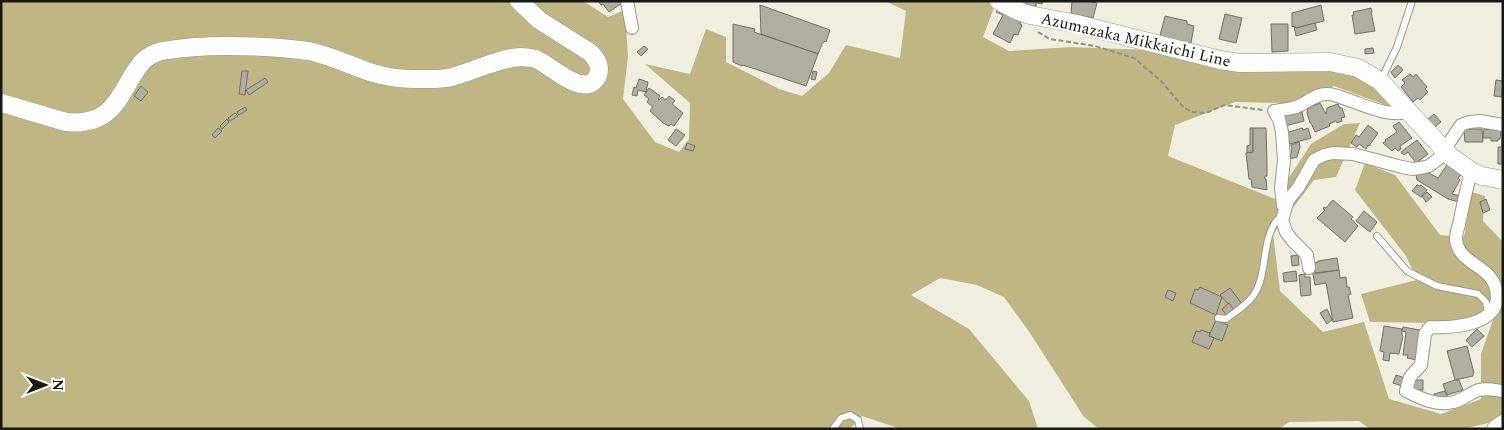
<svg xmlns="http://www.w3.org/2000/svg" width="1504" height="430" viewBox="0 0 1504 430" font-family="Spectral,serif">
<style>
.forest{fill:#bfb683}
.building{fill:#b0aea0;stroke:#727064}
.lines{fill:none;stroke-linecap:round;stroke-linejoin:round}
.service-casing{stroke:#9a988a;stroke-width:8}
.minor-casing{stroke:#9a988a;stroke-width:14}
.secondary-casing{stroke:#9a988a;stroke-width:19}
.path{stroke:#929187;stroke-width:2;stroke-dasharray:5 2.5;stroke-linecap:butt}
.service{stroke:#fff;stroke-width:6}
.minor{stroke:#fff;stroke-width:12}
.secondary{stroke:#fff;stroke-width:18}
.labels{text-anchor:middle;stroke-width:5;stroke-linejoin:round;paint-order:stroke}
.street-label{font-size:16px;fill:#191914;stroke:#fff}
</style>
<rect width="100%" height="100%" fill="#f0eedf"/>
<!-- forest -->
<path class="forest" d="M 1,1 L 583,1 L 608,17 L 625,10 L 628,56 L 623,99 L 655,142 L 679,152 L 689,139 L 690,103 L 645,64 L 690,74 L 706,29 L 726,37 L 726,62 L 779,89 L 802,96 L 829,73 L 846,45 L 900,58 L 906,11 L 885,1 L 987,1 L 995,5 L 983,37 L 1009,51 L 1071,47 L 1149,50 L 1346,70 L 1375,86 L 1391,107 L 1334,86 L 1286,103 L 1235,102 L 1175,125 L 1168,156 L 1275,199 L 1311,144 L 1344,124 L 1360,123 L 1336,177 L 1314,180 L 1273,234 L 1280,291 L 1323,332 L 1364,322 L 1389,399 L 1441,414 L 1481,399 L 1481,354 L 1493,320 L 1439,323 L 1370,322 L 1361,294 L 1417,280 L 1406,256 L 1355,190 L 1365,163 L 1395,175 L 1440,235 L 1464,237 L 1472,192 L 1485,196 L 1483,221 L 1503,242 L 1503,415 L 1493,422 L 1462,429 L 1370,429 L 1359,421 L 1289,422 L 1279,429 L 1099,429 L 1084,417 L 1030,333 L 1004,297 L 977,285 L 940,278 L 911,295 L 969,329 L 1029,401 L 1038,429 L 901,429 L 862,416 L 850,429 L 1,429 Z"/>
<!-- building -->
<g class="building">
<path d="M 598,1 L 622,1 L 622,3 L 609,12 L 603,4 L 601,5 Z"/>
<path d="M 1026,1 L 1043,1 L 1042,4 L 1036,3 L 1036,7 L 1029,6 L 1029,5 L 1026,4 Z"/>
<path d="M 1072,1 L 1087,1 L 1097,3 L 1093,18 L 1071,14 Z"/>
<path d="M 760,5 L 830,30 L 826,42 L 825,41 L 822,44 L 818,54 L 761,34 Z"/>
<path d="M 1321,5 L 1324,21 L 1296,28 L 1295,26 L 1292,27 L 1292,13 Z"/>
<path d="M 1371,8 L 1372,12 L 1371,12 L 1375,31 L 1355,34 L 1352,15 L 1354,15 L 1353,12 Z"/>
<path d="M 998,9 L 1021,21 L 1020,24 L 1022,25 L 1018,35 L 1014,34 L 1010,43 L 993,34 L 1003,15 L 996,12 Z"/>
<path d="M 1225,14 L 1242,18 L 1236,43 L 1219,39 Z"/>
<path d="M 1165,16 L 1187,21 L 1187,24 L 1194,26 L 1191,43 L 1175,41 L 1176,40 L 1160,36 Z"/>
<path d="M 1315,23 L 1317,30 L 1296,36 L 1294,26 L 1296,28 Z"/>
<path d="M 733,24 L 755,29 L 754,32 L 818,54 L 806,86 L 743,65 L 742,66 L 733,62 Z"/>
<path d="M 1271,24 L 1288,24 L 1288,51 L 1272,52 Z"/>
<path d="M 644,46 L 648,49 L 641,56 L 637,52 Z"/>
<path d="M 1373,48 L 1374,53 L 1365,54 L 1365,49 Z"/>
<path d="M 1398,65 L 1403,70 L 1395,78 L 1391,72 Z"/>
<path d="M 242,71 L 248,71 L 245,95 L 239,94 Z"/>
<path d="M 813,71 L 817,72 L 815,80 L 811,79 Z"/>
<path d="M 1410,74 L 1413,77 L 1416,74 L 1427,87 L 1425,89 L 1428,92 L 1420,100 L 1418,98 L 1413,102 L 1401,87 L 1405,83 L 1402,80 Z"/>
<path d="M 265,78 L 268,82 L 249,95 L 246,90 Z"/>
<path d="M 639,79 L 648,82 L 646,92 L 638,90 L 637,96 L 632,95 L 634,87 L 636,88 Z"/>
<path d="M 1496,80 L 1503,81 L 1502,97 L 1494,96 Z"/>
<path d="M 141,86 L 148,92 L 141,101 L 134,96 Z"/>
<path d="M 649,88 L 660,96 L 658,99 L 659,100 L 662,97 L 666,100 L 669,96 L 675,101 L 672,104 L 683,113 L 674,126 L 671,124 L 669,126 L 663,123 L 650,111 L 653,107 L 647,102 L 649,99 L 644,95 Z"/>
<path d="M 1320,103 L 1326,114 L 1327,108 L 1338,104 L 1340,108 L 1342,108 L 1345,117 L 1341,118 L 1342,121 L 1337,123 L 1336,121 L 1329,124 L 1330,126 L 1315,132 L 1311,123 L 1310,123 L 1307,113 L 1308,108 Z"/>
<path d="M 245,107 L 247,110 L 239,115 L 237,112 Z"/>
<path d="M 1298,111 L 1299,113 L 1302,112 L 1304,121 L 1285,126 L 1282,114 Z"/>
<path d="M 235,113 L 238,116 L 230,121 L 228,118 Z"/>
<path d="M 1434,114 L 1441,122 L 1433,128 L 1427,120 Z"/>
<path d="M 227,119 L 229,122 L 222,129 L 220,126 Z"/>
<path d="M 1399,122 L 1412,138 L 1400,146 L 1401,149 L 1398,151 L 1395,148 L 1392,151 L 1383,143 L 1386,141 L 1385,140 L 1397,132 L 1393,126 Z"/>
<path d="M 1368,125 L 1378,133 L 1369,146 L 1368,145 L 1366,149 L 1359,144 L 1357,147 L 1351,143 L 1356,135 L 1359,137 Z"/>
<path d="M 218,128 L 222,131 L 215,138 L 212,135 Z"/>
<path d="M 1250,128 L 1253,128 L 1253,152 L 1247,153 L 1247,146 L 1250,145 Z"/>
<path d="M 1253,128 L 1266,128 L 1267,163 L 1267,176 L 1265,176 L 1265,179 L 1266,179 L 1267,190 L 1252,187 L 1251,179 L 1249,179 L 1246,153 L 1253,152 Z"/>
<path d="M 1302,128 L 1303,130 L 1308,128 L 1311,138 L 1290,144 L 1286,133 Z"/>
<path d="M 676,129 L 685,135 L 676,146 L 668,140 Z"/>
<path d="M 1464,129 L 1482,129 L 1483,142 L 1465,142 Z"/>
<path d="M 1484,129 L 1501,130 L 1500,139 L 1498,139 L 1498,141 L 1491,141 L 1491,138 L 1483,138 Z"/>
<path d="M 1502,132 L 1503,132 L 1503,164 L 1498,164 L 1498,147 L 1502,147 Z"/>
<path d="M 1417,140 L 1428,154 L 1416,163 L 1408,152 L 1404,155 L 1401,152 Z"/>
<path d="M 1299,142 L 1300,147 L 1297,157 L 1290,159 L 1292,149 L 1291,145 Z"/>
<path d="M 687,143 L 695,146 L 693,151 L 685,149 Z"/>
<path d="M 1447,165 L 1461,175 L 1458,178 L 1460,180 L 1452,194 L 1461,196 L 1459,202 L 1448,199 L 1417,180 L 1416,174 L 1425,171 L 1438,178 Z"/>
<path d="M 1417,185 L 1420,186 L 1421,185 L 1427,190 L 1421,197 L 1412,191 Z"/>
<path d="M 1427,192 L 1432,197 L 1426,202 L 1422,196 Z"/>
<path d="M 1486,199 L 1490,210 L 1483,213 L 1480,202 Z"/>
<path d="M 1333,200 L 1353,217 L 1351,219 L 1358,226 L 1345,242 L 1317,218 L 1325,210 L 1323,209 L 1324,207 L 1326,208 Z"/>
<path d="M 1364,211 L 1377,222 L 1370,232 L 1356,221 Z"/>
<path d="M 1298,255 L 1299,265 L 1292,266 L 1291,256 Z"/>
<path d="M 1337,258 L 1339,270 L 1315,273 L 1314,263 L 1318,262 L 1318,261 Z"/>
<path d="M 1339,270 L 1340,278 L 1346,277 L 1347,287 L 1349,287 L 1351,294 L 1348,295 L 1353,318 L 1333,322 L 1326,283 L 1315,285 L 1313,274 Z"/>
<path d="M 1296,271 L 1297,281 L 1284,282 L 1283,273 Z"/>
<path d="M 1305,274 L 1305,277 L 1310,277 L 1311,295 L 1301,296 L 1299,275 Z"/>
<path d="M 1200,287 L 1222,297 L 1216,315 L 1190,303 L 1195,289 L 1198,290 Z"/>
<path d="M 1230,288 L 1242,304 L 1234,310 L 1220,295 Z"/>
<path d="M 1168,290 L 1176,293 L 1173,301 L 1165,297 Z"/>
<path d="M 1229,303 L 1234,310 L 1227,316 L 1222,309 Z"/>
<path d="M 1327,309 L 1332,320 L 1327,324 L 1320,313 Z"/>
<path d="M 1216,320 L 1228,325 L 1222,341 L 1209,336 Z"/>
<path d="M 1384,326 L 1402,329 L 1402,335 L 1403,336 L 1399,354 L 1390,353 L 1389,361 L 1383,360 L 1384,352 L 1380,351 Z"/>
<path d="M 1403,327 L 1425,331 L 1417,360 L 1407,358 L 1408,355 L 1403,355 L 1406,332 L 1402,331 Z"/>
<path d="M 1477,329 L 1484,336 L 1472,347 L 1466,340 Z"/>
<path d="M 1201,330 L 1210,333 L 1209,336 L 1214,338 L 1209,349 L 1192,342 L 1196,331 L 1200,332 Z"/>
<path d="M 1467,346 L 1474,373 L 1473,374 L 1473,376 L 1455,380 L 1447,351 Z"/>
<path d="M 1396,375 L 1405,378 L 1402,386 L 1393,383 Z"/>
<path d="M 1413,380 L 1423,380 L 1423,390 L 1412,390 Z"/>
<path d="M 1455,380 L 1459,380 L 1463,390 L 1447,395 L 1443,384 Z"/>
<path d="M 1445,391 L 1448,398 L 1436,400 L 1434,394 Z"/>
</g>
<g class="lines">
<defs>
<g id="service">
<path d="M 1381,80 L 1397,47 L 1412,1"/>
<path d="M 1377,236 L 1407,271 L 1437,286 L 1478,294 L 1486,302 L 1488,314"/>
<path d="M 1218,318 L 1226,319 C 1235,312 1247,305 1253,296 C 1268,276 1261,240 1277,220 L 1282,220"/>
<path d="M 833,429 L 841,418 L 850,415 L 858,420 L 860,429"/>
</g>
<g id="minor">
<path d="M 627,1 L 632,28"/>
<path d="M 1471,171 C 1467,188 1463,204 1460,220 C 1459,225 1456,233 1456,239 C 1457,259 1481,265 1490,277 C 1495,283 1497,290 1497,298 C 1495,326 1451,328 1430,327 L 1425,334 L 1421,365 L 1410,377 L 1406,391 C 1422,399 1436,406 1454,402 C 1463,400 1471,392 1479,390 C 1487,388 1495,390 1503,391"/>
<path d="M 1286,206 L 1283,205 L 1281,188 L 1284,160 L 1282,132 L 1279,119 L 1274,111 C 1281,110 1289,109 1296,107 C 1307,103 1316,93 1328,94 C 1334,94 1340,97 1346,99 C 1367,106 1387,117 1409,112"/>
<path d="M 1309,268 L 1307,255 L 1292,240 L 1286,232 L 1282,220 L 1288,200 L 1298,188 L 1314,160 L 1324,155 L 1333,153 L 1353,154 L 1402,167 L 1412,169 L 1420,168 L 1429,166 L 1438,159 L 1461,125 L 1469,122 L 1480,121 L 1503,125"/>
</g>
<g id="secondary">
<path d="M 999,1 L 1018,11 L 1030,15 L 1077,24 L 1220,60 L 1240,63 L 1330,62 L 1358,68 L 1380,81 L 1450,156 L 1471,171 L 1482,176 L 1503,180"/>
<path d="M 1,103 L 66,122 C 132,129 120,59 162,51 C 196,45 230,45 264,47 C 280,48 297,49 313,52 C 334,57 353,67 373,73 C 386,77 401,79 414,79 C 427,79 440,80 452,77 C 474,71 499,58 521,57 C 526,57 531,58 536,59 C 550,65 578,93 593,82 C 597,79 599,74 599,69 C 599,62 595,58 591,53 L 539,20 L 519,1"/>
<path d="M 1496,429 L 1503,424"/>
</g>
</defs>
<!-- service casing -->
<use href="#service" class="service-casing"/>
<!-- minor casing -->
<use href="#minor" class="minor-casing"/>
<!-- secondary casing -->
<use href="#secondary" class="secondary-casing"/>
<!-- path -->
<path class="path" d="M 1038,32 L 1050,39 L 1095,46 L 1134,58 L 1161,81 L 1184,108 L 1193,112 L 1206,113 L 1224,105 L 1263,110"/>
<!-- service -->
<use href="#service" class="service"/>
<!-- minor -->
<use href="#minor" class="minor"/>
<!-- secondary -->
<use href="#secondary" class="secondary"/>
</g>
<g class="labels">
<!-- street labels -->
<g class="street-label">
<text transform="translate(1136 39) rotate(13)" y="6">Azumazaka Mikkaichi Line</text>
</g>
</g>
<!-- border -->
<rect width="1504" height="430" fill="none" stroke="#191914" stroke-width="5"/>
<!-- north arrow -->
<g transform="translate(45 385) rotate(90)" stroke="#ffffff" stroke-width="4" paint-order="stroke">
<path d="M0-4L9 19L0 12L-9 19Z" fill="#191914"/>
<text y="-8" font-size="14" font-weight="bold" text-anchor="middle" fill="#191914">N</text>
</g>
</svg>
